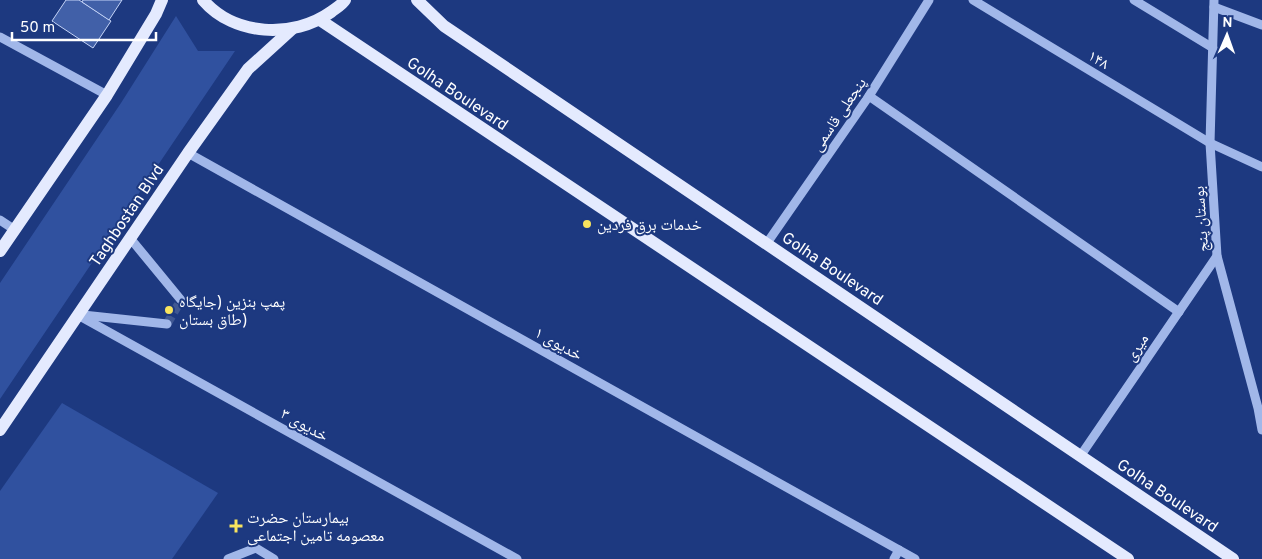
<svg xmlns="http://www.w3.org/2000/svg" width="1262" height="559" viewBox="0 0 1262 559" font-family="Overpass,'Noto Naskh Arabic',sans-serif">
<style>
.green{fill:#30519f}
.building{fill:#4160a8;stroke:#c5d4f7}
.lines{fill:none;stroke-linecap:round;stroke-linejoin:round}
.minor-tunnel{stroke:#3f5793;stroke-width:9;stroke-dasharray:9 4.5;stroke-linecap:butt}
.minor{stroke:#a1b7e9;stroke-width:9}
.major{stroke:#e4eafe;stroke-width:12}
.poi-dot{fill:#f9e45e;stroke:#1d3980;stroke-width:2}
.labels{text-anchor:middle;stroke-width:4;stroke-linejoin:round;paint-order:stroke}
.street-label{font-size:16px;fill:#fff;stroke:#1d3980}
.poi-label{font-size:16px;fill:#fff;stroke:#1d3980;text-anchor:start}
</style>
<rect width="100%" height="100%" fill="#1d3980"/>
<!-- green -->
<g class="green">
<path d="M 176,16 L 198,51 L 235,51 L 0,399 L 0,283 L 121,103 Z"/>
<path d="M 62,403 L 218,493 L 172,559 L 0,559 L 0,491 Z"/>
</g>
<!-- building -->
<g class="building">
<path d="M 66,0 L 79,0 L 111,21 L 93,48 L 52,21 Z"/>
<path d="M 83,0 L 122,0 L 109,20 L 82,2 Z"/>
</g>
<g class="lines">
<!-- minor-tunnel -->
<path class="minor-tunnel" d="M 167,324 L 181,300"/>
<!-- minor -->
<g class="minor">
<path d="M 973,0 L 1210,143 L 1262,167"/>
<path d="M 1134,0 L 1213,48"/>
<path d="M 1214,0 L 1210,143 L 1217,256 L 1258,408 L 1262,430"/>
<path d="M 1214,7 L 1262,25"/>
<path d="M 0,37 L 107,95"/>
<path d="M 869,96 L 1179,312"/>
<path d="M 188,153 L 915,559"/>
<path d="M 0,220 L 15,230"/>
<path d="M 130,238 L 181,300"/>
<path d="M 767,243 L 869,96 L 929,0"/>
<path d="M 78,315 L 517,559"/>
<path d="M 83,315 L 167,324"/>
<path d="M 1081,455 L 1217,256"/>
<path d="M 228,559 L 256,548 L 274,559"/>
<path d="M 894,559 L 899,550"/>
</g>
<!-- major -->
<g class="major">
<path d="M 203,0 C 234,36 293,39 331,12 C 336,8 342,5 345,0"/>
<path d="M 417,0 L 444,26 L 1233,559"/>
<path d="M 320,20 L 1128,559"/>
<path d="M 0,251 L 107,95 L 156,14 L 162,0"/>
<path d="M 0,430 L 188,153 L 248,69 L 292,29"/>
</g>
</g>
<!-- markers -->
<g class="poi-dot">
<circle cx="587" cy="224" r="5"/>
<circle cx="169" cy="310" r="5"/>
<path d="M233.5 518.5h5v5h5v5h-5v5h-5v-5h-5v-5h5z"/>
</g>
<g class="labels">
<!-- street labels -->
<g class="street-label">
<text transform="translate(1099 59) rotate(31)" y="6">۱۴۸</text>
<text transform="translate(458 93) rotate(34)" y="6">Golha Boulevard</text>
<text transform="translate(838 114) rotate(-56)" y="6">پنجعلی قاسمی</text>
<text transform="translate(126 215) rotate(-56)" y="6">Taghbostan Blvd</text>
<text transform="translate(1200 219) rotate(-94)" y="6">بوستان پنج</text>
<text transform="translate(833 268) rotate(34)" y="6">Golha Boulevard</text>
<text transform="translate(559 343) rotate(29)" y="6">خدیوی ۱</text>
<text transform="translate(1136 347) rotate(-56)" y="6">میری</text>
<text transform="translate(305 424) rotate(29)" y="6">خدیوی ۳</text>
<text transform="translate(1168 495) rotate(34)" y="6">Golha Boulevard</text>
</g>
<!-- poi labels -->
<g class="poi-label">
<text x="597" y="230">خدمات برق فردین</text>
<text x="179" y="307">پمپ بنزین (جایگاه<tspan x="179" dy="18">طاق بستان)</tspan></text>
<text x="247" y="523">بیمارستان حضرت<tspan x="247" dy="18">معصومه تامین اجتماعی</tspan></text>
</g>
</g>
<!-- north arrow -->
<g transform="translate(1227 35) rotate(2)" stroke="#1d3980" stroke-width="4" paint-order="stroke">
<path d="M0-4L9 19L0 12L-9 19Z" fill="#ffffff"/>
<text y="-8" font-size="14" font-weight="bold" text-anchor="middle" fill="#ffffff">N</text>
</g>
<!-- scale -->
<path d="M12 32v8h144v-8" fill="none" stroke="#ffffff" stroke-width="2.5"/>
<text x="20" y="32" font-size="15" fill="#ffffff" stroke="#1d3980" stroke-width="4" paint-order="stroke">50 m</text>
</svg>
